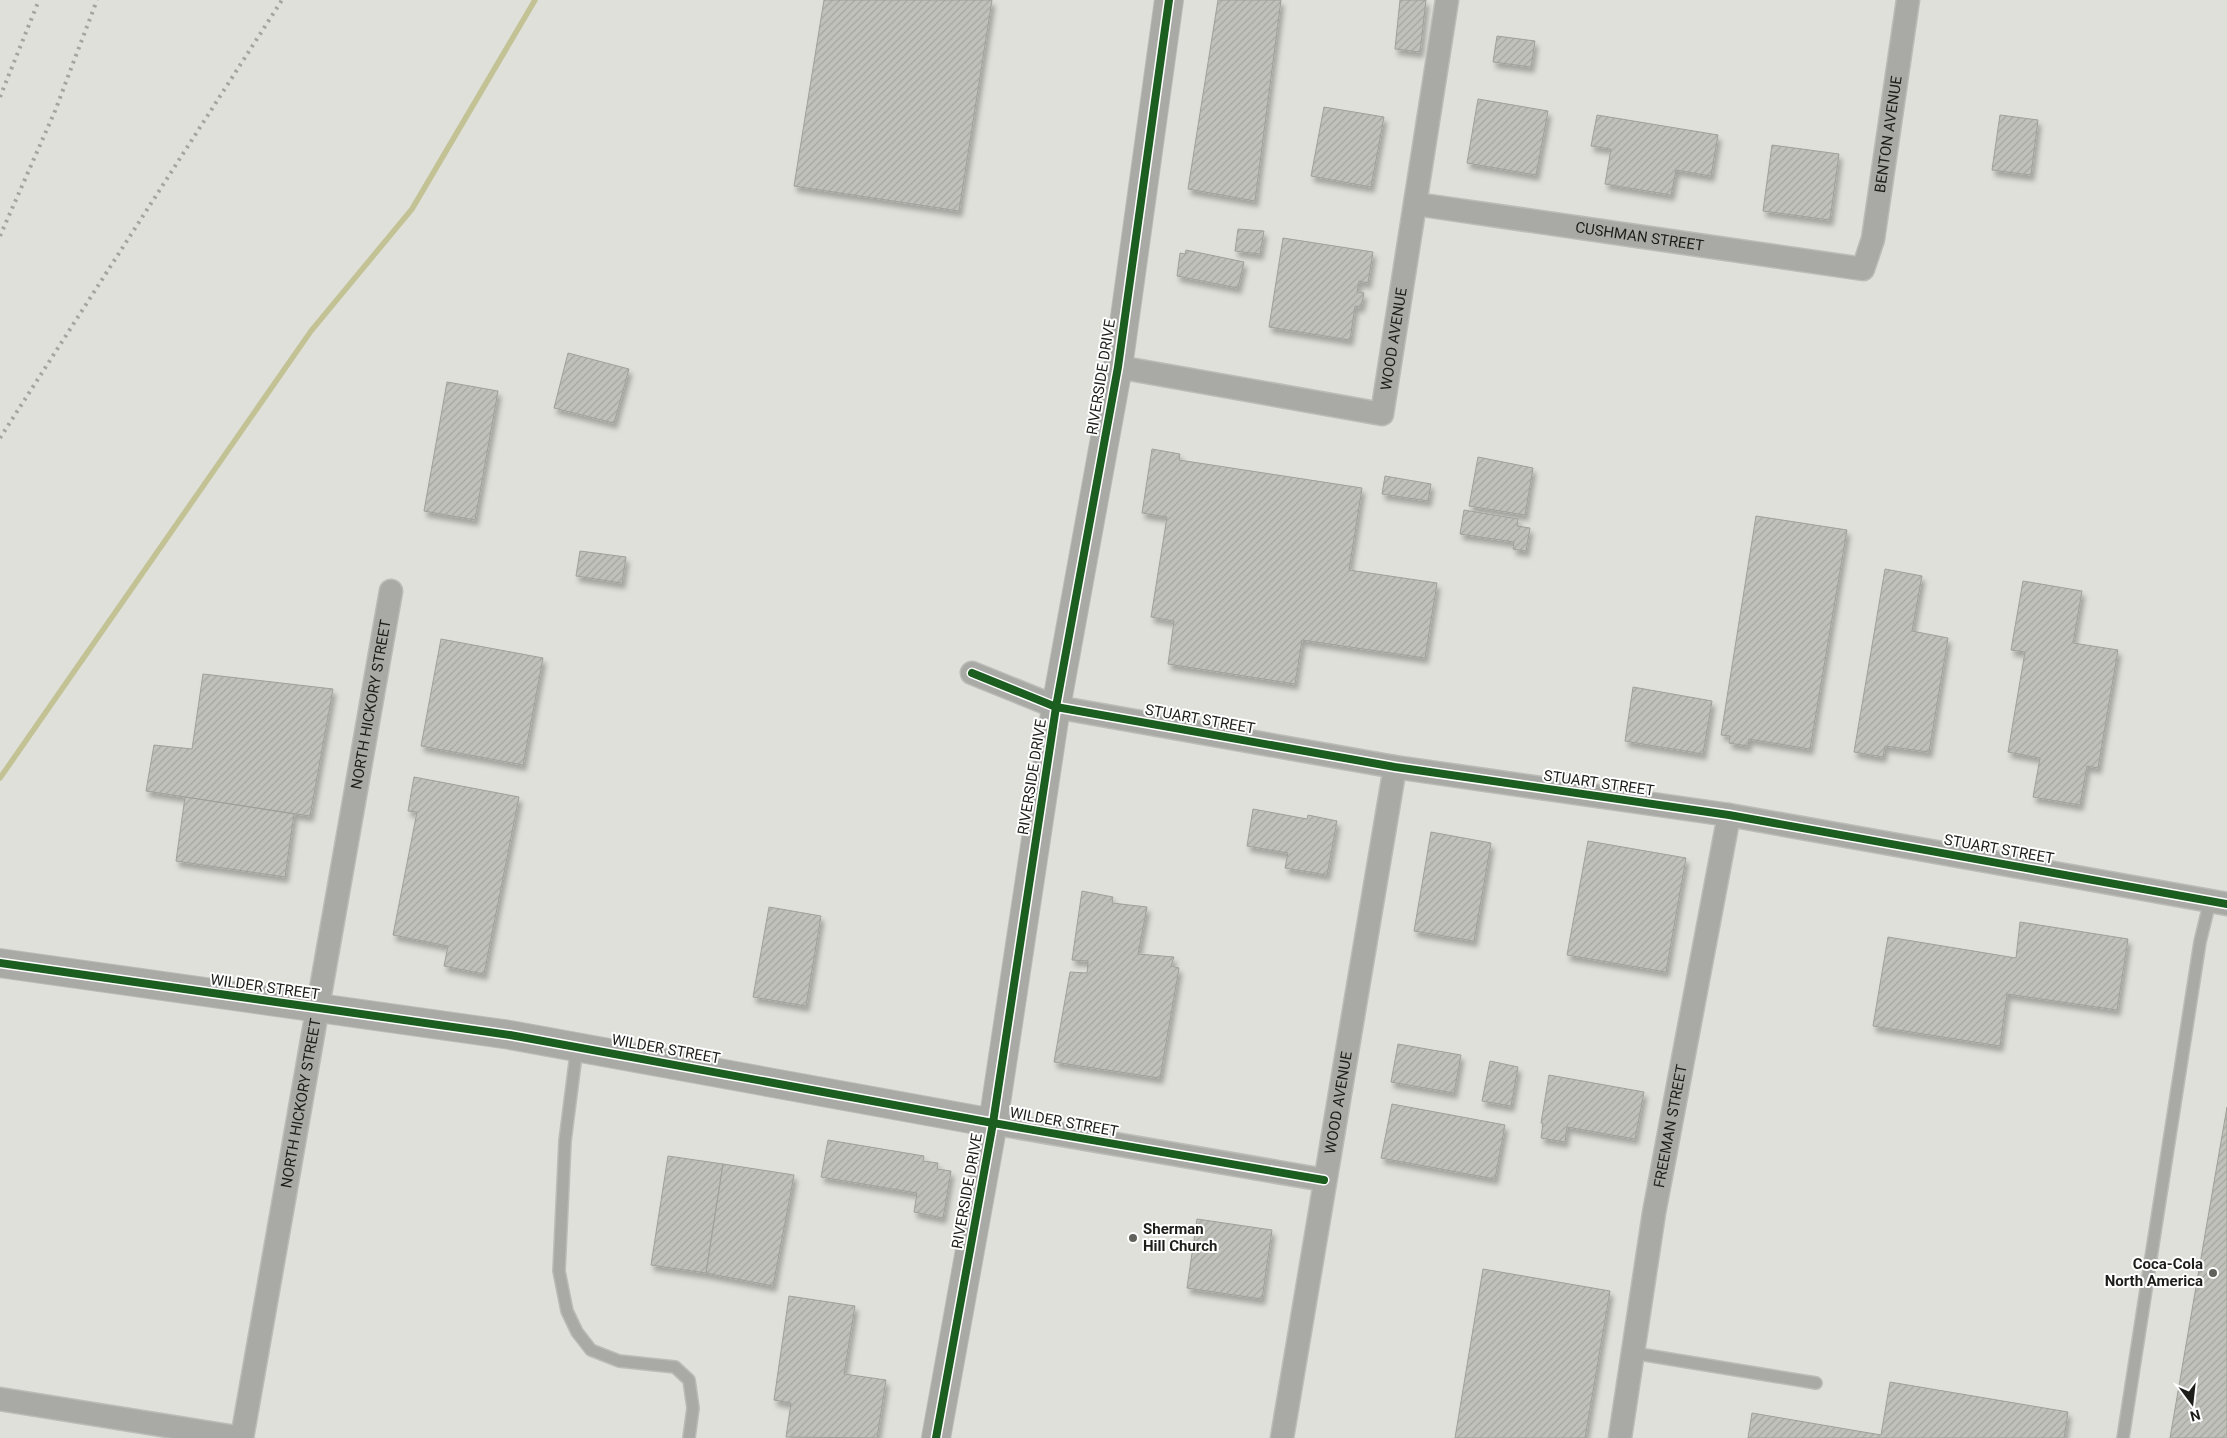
<svg xmlns="http://www.w3.org/2000/svg" width="2227" height="1438" viewBox="0 0 2227 1438" font-family="Roboto,sans-serif">
<style>
.lines{fill:none;stroke-linecap:round;stroke-linejoin:round}
.stream{stroke:#c2c295;stroke-width:5.5}
.building{fill:url(#building-hatch);stroke:#a0a09b;filter:url(#shadow)}
.service-casing{stroke:#bbbcb7;stroke-width:14}
.minor-casing{stroke:#bbbcb7;stroke-width:25}
.tertiary-casing{stroke:#bbbcb7;stroke-width:30}
.service{stroke:#a9a9a6;stroke-width:11}
.minor{stroke:#a9a9a6;stroke-width:22}
.tertiary{stroke:#a9a9a6;stroke-width:28}
.rail{stroke:#a4a4a0;stroke-width:4;stroke-dasharray:2.5 5;stroke-linecap:butt}
.cycleway-casing{stroke:#fff;stroke-width:11}
.cycleway{stroke:#1b5e20;stroke-width:8}
.poi-dot{fill:#61615c;stroke:#fff;stroke-width:2}
.labels{text-anchor:middle;stroke-width:4;stroke-linejoin:round;paint-order:stroke}
.street-label{font-size:15px;fill:#1d1d19;stroke:#fff}
.poi-label{font-size:15px;font-weight:bold;fill:#1d1d19;stroke:#fff;text-anchor:start}
</style>
<defs>
<pattern id="building-hatch" width="6" height="6" patternUnits="userSpaceOnUse" patternTransform="scale(1.25)"><rect width="6" height="6" fill="#c0c1bb"/><path d="M-1 1l2-2M0 6l6-6M5 7l2-2" fill="none" stroke="#a5a5a0"/></pattern>
<filter id="shadow"><feDropShadow dx="3" dy="5.5" stdDeviation="2.5" flood-color="#0004"/></filter>
</defs>
<rect width="100%" height="100%" fill="#dfe0d9"/>
<g class="lines">
<!-- stream -->
<path class="stream" d="M 0,778 L 311,331 L 412,209 L 535,0"/>
</g>
<!-- building -->
<g class="building">
<path d="M 824,0 L 992,0 L 959,211 L 794,186 Z"/>
<path d="M 1218,0 L 1281,0 L 1255,201 L 1188,189 Z"/>
<path d="M 1400,0 L 1426,0 L 1420,52 L 1395,49 Z"/>
<path d="M 1497,36 L 1535,41 L 1531,67 L 1493,62 Z"/>
<path d="M 1478,99 L 1548,111 L 1536,175 L 1467,163 Z"/>
<path d="M 1324,107 L 1384,117 L 1371,187 L 1311,176 Z"/>
<path d="M 1597,115 L 1718,135 L 1711,176 L 1676,170 L 1671,195 L 1605,184 L 1611,149 L 1591,146 Z"/>
<path d="M 2000,115 L 2038,120 L 2031,175 L 1992,170 Z"/>
<path d="M 1772,145 L 1839,154 L 1830,220 L 1763,211 Z"/>
<path d="M 1238,229 L 1264,231 L 1260,254 L 1235,251 Z"/>
<path d="M 1283,238 L 1373,252 L 1368,283 L 1359,281 L 1357,292 L 1364,293 L 1361,307 L 1355,306 L 1350,340 L 1269,327 Z"/>
<path d="M 1186,250 L 1244,262 L 1238,288 L 1177,276 L 1180,253 L 1185,254 Z"/>
<path d="M 568,353 L 629,369 L 614,423 L 554,408 Z"/>
<path d="M 447,382 L 498,391 L 475,520 L 424,511 Z"/>
<path d="M 1152,449 L 1180,454 L 1179,460 L 1362,488 L 1349,570 L 1437,583 L 1425,658 L 1302,640 L 1295,684 L 1168,664 L 1174,621 L 1151,617 L 1167,517 L 1142,513 Z"/>
<path d="M 1478,457 L 1533,468 L 1525,515 L 1469,506 Z"/>
<path d="M 1385,476 L 1431,484 L 1428,501 L 1382,494 Z"/>
<path d="M 1464,510 L 1518,519 L 1517,526 L 1530,528 L 1526,551 L 1513,549 L 1514,542 L 1460,534 Z"/>
<path d="M 1756,516 L 1847,530 L 1810,749 L 1749,739 L 1748,746 L 1729,743 L 1730,736 L 1721,735 Z"/>
<path d="M 580,551 L 626,557 L 622,583 L 576,576 Z"/>
<path d="M 1885,569 L 1922,576 L 1912,631 L 1948,638 L 1929,752 L 1885,746 L 1883,757 L 1854,752 Z"/>
<path d="M 2023,581 L 2082,591 L 2073,643 L 2118,650 L 2098,768 L 2087,766 L 2080,805 L 2033,797 L 2040,758 L 2008,752 L 2025,652 L 2011,650 Z"/>
<path d="M 441,639 L 543,658 L 523,765 L 421,746 Z"/>
<path d="M 203,674 L 333,689 L 310,816 L 146,791 L 154,745 L 192,749 Z"/>
<path d="M 1633,687 L 1712,701 L 1703,754 L 1625,741 Z"/>
<path d="M 414,777 L 519,797 L 484,974 L 444,966 L 448,946 L 393,935 L 417,812 L 408,811 Z"/>
<path d="M 185,797 L 294,814 L 285,877 L 176,861 Z"/>
<path d="M 1253,809 L 1307,819 L 1308,815 L 1337,821 L 1327,875 L 1285,868 L 1288,853 L 1247,846 Z"/>
<path d="M 1431,832 L 1491,843 L 1474,941 L 1414,931 Z"/>
<path d="M 1588,841 L 1686,858 L 1666,972 L 1567,955 Z"/>
<path d="M 1082,891 L 1113,897 L 1112,903 L 1147,907 L 1138,954 L 1174,957 L 1171,966 L 1179,968 L 1160,1078 L 1054,1062 L 1070,972 L 1087,973 L 1088,961 L 1072,960 Z"/>
<path d="M 769,907 L 821,916 L 806,1006 L 753,997 Z"/>
<path d="M 2020,922 L 2128,939 L 2117,1010 L 2007,994 L 2000,1046 L 1873,1026 L 1888,937 L 2016,958 Z"/>
<path d="M 1398,1044 L 1461,1055 L 1454,1093 L 1391,1082 Z"/>
<path d="M 1490,1061 L 1518,1067 L 1511,1106 L 1482,1101 Z"/>
<path d="M 1549,1075 L 1644,1092 L 1635,1139 L 1567,1127 L 1565,1142 L 1541,1138 L 1543,1123 L 1541,1123 Z"/>
<path d="M 1392,1104 L 1505,1125 L 1495,1179 L 1381,1158 Z"/>
<path d="M 2227,1107 L 2227,1438 L 2170,1438 Z"/>
<path d="M 828,1140 L 924,1156 L 923,1161 L 938,1163 L 937,1169 L 951,1171 L 943,1218 L 914,1212 L 917,1193 L 821,1177 Z"/>
<path d="M 668,1156 L 723,1164 L 706,1273 L 651,1265 Z"/>
<path d="M 723,1164 L 794,1175 L 773,1286 L 706,1273 Z"/>
<path d="M 1197,1219 L 1272,1230 L 1262,1299 L 1187,1288 Z"/>
<path d="M 1483,1269 L 1610,1291 L 1585,1438 L 1455,1438 Z"/>
<path d="M 789,1296 L 855,1306 L 844,1374 L 886,1380 L 877,1438 L 786,1437 L 791,1403 L 774,1400 Z"/>
<path d="M 1890,1382 L 2068,1412 L 2064,1438 L 1748,1438 L 1752,1413 L 1881,1435 Z"/>
</g>
<g class="lines">
<defs>
<g id="service">
<path d="M 577,1047 L 565,1141 L 559,1271 L 567,1311 L 577,1332 L 591,1350 L 619,1361 L 675,1367 L 689,1380 L 693,1408 L 689,1438"/>
<path d="M 1633,1353 L 1816,1383"/>
<path d="M 2123,1438 L 2200,942 L 2210,901"/>
</g>
<g id="minor">
<path id="s1" d="M 1416,204 L 1863,269 L 1873,239 L 1908,0"/>
<path id="s2" d="M 1118,367 L 1382,414 L 1447,0"/>
<path d="M 972,673 L 1056,707 L 1395,767 L 1729,815 L 2227,904"/>
<path d="M 993,1123 L 1324,1180"/>
<path d="M 0,1399 L 242,1438"/>
<path id="s3" d="M 242,1438 L 391,591"/>
<path id="s4" d="M 1282,1438 L 1395,767"/>
<path id="s5" d="M 1620,1438 L 1654,1213 L 1729,815"/>
</g>
<g id="tertiary">
<path d="M 0,963 L 510,1035 L 993,1123"/>
<path d="M 936,1438 L 993,1123 L 1056,707 L 1118,367 L 1169,0"/>
</g>
</defs>
<!-- service casing -->
<use href="#service" class="service-casing"/>
<!-- minor casing -->
<use href="#minor" class="minor-casing"/>
<!-- tertiary casing -->
<use href="#tertiary" class="tertiary-casing"/>
<!-- service -->
<use href="#service" class="service"/>
<!-- minor -->
<use href="#minor" class="minor"/>
<!-- tertiary -->
<use href="#tertiary" class="tertiary"/>
<!-- rail -->
<g class="rail">
<path d="M 0,97 L 39,0"/>
<path d="M 0,236 L 55,111 L 97,0"/>
<path d="M 0,438 L 282,0"/>
</g>
<defs>
<g id="cycleway">
<path d="M 972,673 L 1056,707 L 1395,767 L 1729,815 L 2227,904"/>
<path d="M 0,963 L 510,1035 L 993,1123 L 1324,1180"/>
<path d="M 936,1438 L 993,1123 L 1056,707 L 1118,367 L 1169,0"/>
</g>
</defs>
<!-- cycleway casing -->
<use href="#cycleway" class="cycleway-casing"/>
<!-- cycleway -->
<use href="#cycleway" class="cycleway"/>
</g>
<!-- markers -->
<g class="poi-dot">
<circle cx="1133" cy="1238" r="5"/>
<circle cx="2213" cy="1273" r="5"/>
</g>
<g class="labels">
<!-- street labels -->
<g class="street-label">
<text dy="5" stroke="none"><textPath href="#s1" startOffset="589">BENTON AVENUE</textPath></text>
<text dy="5" stroke="none"><textPath href="#s1" startOffset="226">CUSHMAN STREET</textPath></text>
<text dy="5" stroke="none"><textPath href="#s2" startOffset="344">WOOD AVENUE</textPath></text>
<text transform="translate(1101 377) rotate(-81)" y="5">RIVERSIDE DRIVE</text>
<text dy="5" stroke="none"><textPath href="#s3" startOffset="745">NORTH HICKORY STREET</textPath></text>
<text transform="translate(1200 719) rotate(10)" y="5">STUART STREET</text>
<text transform="translate(1032 777) rotate(-81)" y="5">RIVERSIDE DRIVE</text>
<text transform="translate(1599 783) rotate(8)" y="5">STUART STREET</text>
<text transform="translate(1999 849) rotate(10)" y="5">STUART STREET</text>
<text transform="translate(265 987) rotate(8)" y="5">WILDER STREET</text>
<text transform="translate(666 1049) rotate(10)" y="5">WILDER STREET</text>
<text dy="5" stroke="none"><textPath href="#s4" startOffset="340">WOOD AVENUE</textPath></text>
<text dy="5" stroke="none"><textPath href="#s3" startOffset="340">NORTH HICKORY STREET</textPath></text>
<text transform="translate(1064 1122) rotate(10)" y="5">WILDER STREET</text>
<text dy="5" stroke="none"><textPath href="#s5" startOffset="316">FREEMAN STREET</textPath></text>
<text transform="translate(967 1191) rotate(-80)" y="5">RIVERSIDE DRIVE</text>
</g>
<!-- poi labels -->
<g class="poi-label">
<text x="1143" y="1234">Sherman<tspan x="1143" dy="17">Hill Church</tspan></text>
<text x="2203" y="1269" text-anchor="end">Coca-Cola<tspan x="2203" dy="17">North America</tspan></text>
</g>
</g>
<!-- north arrow -->
<g transform="translate(2192 1403) rotate(165)" stroke="#ffffff" stroke-width="4" paint-order="stroke">
<path d="M0-4L9 19L0 12L-9 19Z" fill="#1d1d19"/>
<text y="-8" font-size="14" font-weight="bold" text-anchor="middle" fill="#1d1d19">N</text>
</g>
</svg>
